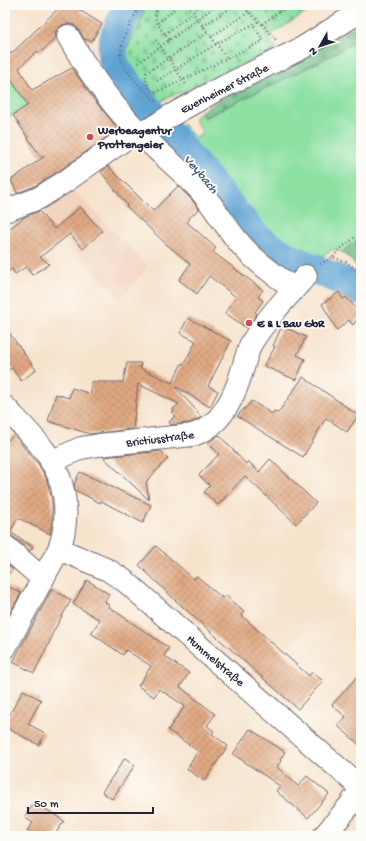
<svg xmlns="http://www.w3.org/2000/svg" width="366" height="841" viewBox="0 0 366 841" font-family="'Gochi Hand',sans-serif">
<style>
.built{fill:#f3d4bf}
.grass{fill:#8ce0a2;stroke:#57816e}
.forest{fill:url(#forest-firs);stroke:#4a7062}
.cemetery{fill:url(#cemetery-stones);stroke:#57816e}
.park{fill:url(#park-dots);stroke:#57816e}
.lines{fill:none;stroke-linecap:round;stroke-linejoin:round}
.river{stroke:#5ea3d3;stroke-width:30}
.building{fill:url(#building-cross-hatch)}
.minor-casing{stroke:#6d666e;stroke-width:24}
.path{stroke:#6d666e;stroke-width:2.5;stroke-dasharray:1 3;stroke-linecap:butt}
.minor{stroke:#fff;stroke-width:22}
.poi-dot{fill:#d1495b;stroke:#fdfcf7;stroke-width:1.5}
.labels{text-anchor:middle;stroke-width:3.5;stroke-linejoin:round;paint-order:stroke}
.street-label{font-size:12px;fill:#22223b;stroke:#fdfcf7}
.poi-label{font-size:12px;font-weight:bold;fill:#22223b;stroke:#fdfcf7;text-anchor:start}
.water-label{font-size:13px;font-style:italic;fill:#3d5c7f;stroke:#fdfcf7}
</style>
<defs>
<pattern id="forest-firs" width="22" height="20" patternUnits="userSpaceOnUse"><rect width="22" height="20" fill="#71be88"/><path d="M5 1l3.5 6h-7zM16 11l3.5 6h-7z" fill="#5c9a70"/></pattern>
<pattern id="cemetery-stones" width="16" height="16" patternUnits="userSpaceOnUse"><rect width="16" height="16" fill="#8ce0a2"/><path d="M2 7V4a2 2 0 0 1 4 0v3zM10 15v-3a2 2 0 0 1 4 0v3z" fill="#78c08c"/></pattern>
<pattern id="park-dots" width="8" height="8" patternUnits="userSpaceOnUse"><rect width="8" height="8" fill="#8ce0a2"/><path d="M2 2h.1M6 6h.1" fill="none" stroke="#78c08c" stroke-width="1.8" stroke-linecap="round"/></pattern>
<pattern id="building-cross-hatch" width="8" height="8" patternUnits="userSpaceOnUse"><rect width="8" height="8" fill="#dfa781"/><path d="M0 0l8 8M0 8l8-8" fill="none" stroke="#bf8f70"/></pattern>
</defs>
<rect width="100%" height="100%" fill="#fdfcf7"/>
<filter id="ink" filterUnits="userSpaceOnUse"><feTurbulence type="fractalNoise" baseFrequency=".025" numOctaves="2"/><feDisplacementMap in="SourceGraphic" scale="8" xChannelSelector="R" yChannelSelector="G"/><feConvolveMatrix kernelMatrix="1 2 1 2 8 2 1 2 1" color-interpolation-filters="sRGB"/></filter>
<filter id="wash" filterUnits="userSpaceOnUse"><feTurbulence type="fractalNoise" baseFrequency=".012" numOctaves="4" result="noise"/><feDisplacementMap in="SourceGraphic" scale="16" xChannelSelector="R" yChannelSelector="G"/><feGaussianBlur stdDeviation="0.9" result="paint"/><feColorMatrix in="noise" values="0 0 0 0 0 0 0 0 0 0 0 0 0 0 0 0 0 1.4 0 .05"/><feComposite in="paint" operator="in"/></filter>
<g filter="url(#wash)">
<rect width="100%" height="100%" fill="#f7e3cc"/>
<!-- built -->
<path class="built" d="M 70,187 L 148,266 L 120,300 L 37,208 Z"/>
<!-- grass -->
<g class="grass">
<path d="M 118,5 L 146,5 L 139,27 L 129,44 L 130,70 L 159,102 L 158,106 L 163,110 L 145,122 L 107,73 C 95,46 108,29 118,5 Z"/>
<path d="M 361,38 L 361,237 L 342,252 L 333,249 L 323,256 L 320,254 L 315,258 L 317,261 L 316,262 L 314,261 L 296,276 L 261,257 L 156,135 L 176,122 L 178,126 L 183,124 L 195,138 L 200,136 L 202,131 L 194,119 L 200,112 L 204,118 L 323,60 Z"/>
<path d="M 328,263 L 340,264 L 361,279 L 361,288 L 326,268 L 326,264 Z"/>
<path d="M 318,275 L 345,286 L 361,295 L 361,302 L 344,289 L 314,277 Z"/>
</g>
<!-- forest -->
<g class="forest">
<path d="M 361,23 L 361,38 L 323,60 L 204,118 L 200,112 L 212,104 Z"/>
<path d="M 361,237 L 361,270 L 342,252 Z"/>
</g>
<!-- cemetery -->
<path class="cemetery" d="M 146,5 L 318,5 L 267,37 L 277,49 L 159,102 L 130,70 L 125,58 L 129,44 L 139,27 Z"/>
<!-- park -->
<path class="park" d="M 5,71 L 28,105 L 5,120 Z"/>
<g class="lines">
<!-- river -->
<path class="river" d="M 129,5 C 121,23 106,45 115,65 C 117,71 122,76 125,81 L 254,235 C 285,262 326,270 361,291"/>
</g>
<g id="blocks">
<!-- building -->
<g class="building">
<path d="M 62,5 L 81,5 L 79,10 L 102,24 L 92,41 L 84,39 L 79,30 L 74,25 L 68,24 L 62,25 L 57,31 L 55,31 L 56,38 L 40,53 L 37,51 L 19,68 L 32,90 L 72,68 L 91,96 L 118,129 L 59,171 L 33,187 L 17,193 L 11,180 L 45,156 L 40,156 L 13,115 L 28,105 L 9,77 L 5,81 L 5,44 L 11,54 Z"/>
<path d="M 108,166 L 153,211 L 178,186 L 193,201 L 199,209 L 189,218 L 190,219 L 187,222 L 216,248 L 213,252 L 263,290 L 258,297 L 263,301 L 255,312 L 257,314 L 247,328 L 225,313 L 236,297 L 209,276 L 197,294 L 179,280 L 190,264 L 165,243 L 126,206 L 127,205 L 101,172 Z"/>
<path d="M 80,207 L 102,231 L 83,249 L 70,234 L 40,257 L 49,264 L 32,275 L 26,267 L 15,274 L 12,269 L 5,274 L 5,232 L 26,216 L 39,211 L 54,229 Z"/>
<path d="M 339,292 L 343,299 L 346,297 L 361,314 L 353,325 L 349,320 L 337,330 L 322,304 Z"/>
<path d="M 188,318 L 231,341 L 208,386 L 218,391 L 210,407 L 177,387 L 176,388 L 198,412 L 197,412 L 201,417 L 200,418 L 189,423 L 171,425 L 169,422 L 175,416 L 172,413 L 174,411 L 173,409 L 179,404 L 138,384 L 133,429 L 90,434 L 48,421 L 56,394 L 69,398 L 72,388 L 91,394 L 91,382 L 123,382 L 127,363 L 141,363 L 140,368 L 172,383 L 182,363 L 184,364 L 196,341 L 180,333 Z"/>
<path d="M 282,326 L 306,337 L 297,355 L 305,359 L 296,380 L 264,366 L 275,347 L 273,346 Z"/>
<path d="M 5,327 L 36,370 L 21,381 L 12,368 L 5,373 Z"/>
<path d="M 303,377 L 358,415 L 347,432 L 326,418 L 303,457 L 237,416 L 252,401 L 272,414 L 274,411 L 278,413 Z"/>
<path d="M 14,435 L 39,465 L 46,478 L 52,499 L 52,522 L 50,534 L 18,518 L 10,532 L 33,547 L 30,551 L 13,537 L 5,534 L 5,443 Z"/>
<path d="M 219,435 L 246,464 L 248,461 L 259,472 L 270,459 L 316,503 L 296,524 L 245,476 L 218,505 L 204,492 L 210,486 L 199,475 L 219,454 L 208,443 Z"/>
<path d="M 161,451 L 168,458 L 146,482 L 149,500 L 103,457 Z"/>
<path d="M 80,472 L 151,505 L 143,523 L 105,503 L 101,501 L 100,503 L 75,490 L 74,484 Z"/>
<path d="M 156,546 L 194,579 L 197,576 L 222,598 L 225,595 L 244,612 L 241,615 L 309,676 L 312,672 L 323,681 L 298,709 L 175,600 L 139,565 Z"/>
<path d="M 5,563 L 13,569 L 5,578 Z"/>
<path d="M 87,580 L 109,594 L 105,602 L 110,606 L 109,607 L 169,648 L 164,656 L 189,673 L 180,687 L 215,714 L 207,726 L 214,731 L 212,734 L 228,746 L 204,781 L 187,769 L 198,751 L 168,730 L 185,706 L 159,689 L 154,697 L 138,686 L 151,666 L 126,650 L 123,655 L 91,633 L 100,620 L 73,604 Z"/>
<path d="M 5,585 L 21,593 L 5,622 Z"/>
<path d="M 52,589 L 71,600 L 51,636 L 52,637 L 34,673 L 13,662 Z"/>
<path d="M 361,672 L 361,746 L 338,726 L 346,717 L 332,705 Z"/>
<path d="M 23,690 L 41,700 L 28,724 L 45,733 L 39,745 L 5,727 L 5,723 Z"/>
<path d="M 250,729 L 285,752 L 280,760 L 281,761 L 277,767 L 298,786 L 307,776 L 329,794 L 308,818 L 276,791 L 280,786 L 233,754 Z"/>
<path d="M 125,758 L 135,765 L 112,799 L 102,792 Z"/>
<path d="M 35,802 L 64,821 L 54,836 L 35,836 L 27,831 L 33,823 L 24,817 Z"/>
</g>
</g>
</g>
<g filter="url(#ink)">
<use href="#blocks" fill-opacity="0" stroke="#6d666e" stroke-width="1"/>
<g class="lines">
<defs>
<g id="minor">
<path d="M 68,36 C 85,66 105,96 129,122 C 150,145 175,165 197,187 C 212,203 223,223 237,240 C 253,260 274,274 294,289"/>
<path d="M 5,211 L 39,198 L 66,181 L 125,139 L 138,132 L 150,129 L 170,116 L 213,92 L 304,47 L 361,11"/>
<path d="M 5,407 C 18,421 32,435 44,450 C 66,478 71,516 59,549 L 5,648"/>
<path d="M 51,462 L 81,448 L 99,445 L 183,436 C 188,436 193,435 198,433 C 223,423 235,395 242,371 C 245,362 247,351 252,342 C 267,318 287,297 306,276"/>
<path d="M 5,546 L 43,579"/>
<path d="M 59,549 L 108,570 L 125,581 L 361,788"/>
<path d="M 324,836 L 350,805 L 361,789"/>
</g>
</defs>
<!-- minor casing -->
<use href="#minor" class="minor-casing"/>
<!-- path -->
<g class="path">
<path d="M 140,5 C 133,19 123,35 121,51 C 118,70 146,91 158,103"/>
<path d="M 162,5 C 147,16 161,29 170,40"/>
<path d="M 187,5 L 227,58"/>
<path d="M 241,5 L 259,21 L 276,40"/>
<path d="M 247,10 L 254,5"/>
<path d="M 158,23 L 179,5"/>
<path d="M 262,24 L 288,5"/>
<path d="M 203,26 L 235,5"/>
<path d="M 207,33 L 146,73 C 145,81 147,86 153,92 L 164,89 L 263,41 L 253,24"/>
<path d="M 165,34 L 202,5"/>
<path d="M 211,37 L 249,12"/>
<path d="M 156,40 L 187,86"/>
<path d="M 138,63 L 217,5"/>
<path d="M 157,81 L 216,44 L 259,21"/>
<path d="M 333,257 L 340,249 L 361,233"/>
<path d="M 320,264 L 333,257 L 346,262 L 361,274"/>
</g>
<!-- minor -->
<use href="#minor" class="minor"/>
</g>
</g>
<!-- markers -->
<g class="poi-dot">
<circle cx="90" cy="137" r="4"/>
<circle cx="249" cy="323" r="4"/>
</g>
<g class="labels">
<!-- street labels -->
<g class="street-label">
<text transform="translate(224 88) rotate(-27)" y="4">Euenheimer Straße</text>
<text transform="translate(160 438) rotate(-7)" y="4">Brictiusstraße</text>
<text transform="translate(216 660) rotate(41)" y="4">Hummelstraße</text>
</g>
<!-- poi labels -->
<g class="poi-label">
<text x="98" y="134">Werbeagentur<tspan x="98" dy="14">Prottengeier</tspan></text>
<text x="257" y="327">E &amp; L Bau GbR</text>
</g>
<!-- water labels -->
<g class="water-label">
<text transform="translate(202 173) rotate(50)" y="5">Veybach</text>
</g>
</g>
<!-- margin -->
<rect width="366" height="841" fill="none" stroke="#fdfcf7" stroke-width="20"/>
<!-- north arrow -->
<g transform="translate(320 46) rotate(231)" stroke="#fdfcf7" stroke-width="3" paint-order="stroke">
<path d="M0-3L7 15L0 10L-7 15Z" fill="#22223b"/>
<text y="-6" font-size="11" font-weight="bold" text-anchor="middle" fill="#22223b">N</text>
</g>
<!-- scale -->
<path d="M28 807v6h125v-6" fill="none" stroke="#22223b" stroke-width="2"/>
<text x="34" y="807" font-size="12" fill="#22223b" stroke="#fdfcf7" stroke-width="3" paint-order="stroke">50 m</text>
</svg>
